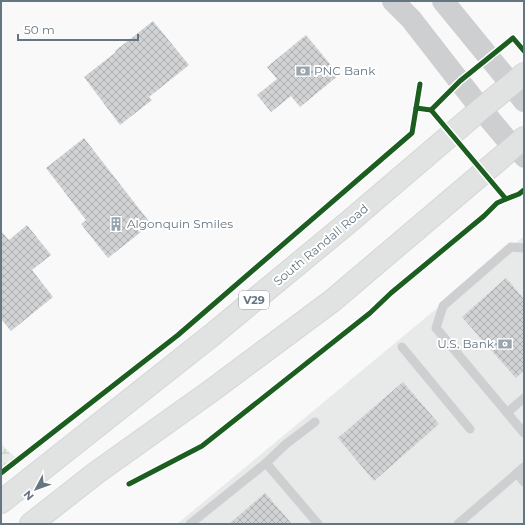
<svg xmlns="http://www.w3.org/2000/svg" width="525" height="525" viewBox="0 0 525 525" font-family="Montserrat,sans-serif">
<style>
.built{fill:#e8e9e9}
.wetland{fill:url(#wetland-marsh)}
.building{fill:url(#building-cross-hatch)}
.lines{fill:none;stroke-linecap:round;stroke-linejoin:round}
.primary-casing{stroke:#d5d6d7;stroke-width:24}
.service{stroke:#cecfd0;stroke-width:9}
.minor{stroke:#cecfd0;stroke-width:18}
.tertiary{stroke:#cecfd0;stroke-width:22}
.primary{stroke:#e1e2e2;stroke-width:22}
.cycleway-casing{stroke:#fff;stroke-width:8}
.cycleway{stroke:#1b5e20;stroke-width:5}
.labels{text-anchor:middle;stroke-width:4;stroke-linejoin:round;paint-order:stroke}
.shield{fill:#fff;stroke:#939fa8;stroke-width:1}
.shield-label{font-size:11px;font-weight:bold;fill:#657683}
.poi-label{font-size:12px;fill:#657683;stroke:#fff;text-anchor:start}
.street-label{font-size:12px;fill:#657683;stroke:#fff}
</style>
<defs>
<pattern id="wetland-marsh" width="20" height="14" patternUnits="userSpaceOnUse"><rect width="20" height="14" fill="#e8ebe6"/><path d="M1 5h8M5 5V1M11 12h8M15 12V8" fill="none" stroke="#c0c3c0"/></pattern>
<pattern id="building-cross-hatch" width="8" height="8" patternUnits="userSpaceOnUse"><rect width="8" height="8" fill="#d0d2d3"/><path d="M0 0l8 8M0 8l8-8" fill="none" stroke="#acafb1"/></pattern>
</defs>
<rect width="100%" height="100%" fill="#f9f9f9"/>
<!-- built -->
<path class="built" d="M 524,236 L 524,524 L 177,524 Z"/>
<!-- wetland -->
<path class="wetland" d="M 1,444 L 16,458 L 1,470 Z"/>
<!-- building -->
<g class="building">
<path d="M 153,21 L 189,65 L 149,97 L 152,100 L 120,125 L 84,77 L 116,52 L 115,51 Z"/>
<path d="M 306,35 L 339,75 L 300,107 L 291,96 L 271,112 L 257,95 L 277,79 L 267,67 Z"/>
<path d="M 84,138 L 151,224 L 108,258 L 81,224 L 86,220 L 46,168 Z"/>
<path d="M 27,225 L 51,255 L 32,270 L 53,297 L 11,331 L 1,319 L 1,231 L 9,240 Z"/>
<path d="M 506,278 L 524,299 L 524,371 L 516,378 L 462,317 Z"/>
<path d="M 403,382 L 439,424 L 374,481 L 338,438 Z"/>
<path d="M 265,493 L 292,524 L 229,524 Z"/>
</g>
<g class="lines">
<defs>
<g id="primary">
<path d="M 1,502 L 212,335 L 350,221 L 481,109 L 524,74"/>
<path d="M 31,524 L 96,473 L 211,391 L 332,301 L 524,138"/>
</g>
</defs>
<!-- primary casing -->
<use href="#primary" class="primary-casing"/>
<!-- service -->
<g class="service">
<path d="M 524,248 L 511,247 L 443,306 L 436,328 L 524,433"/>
<path d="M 402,347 L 470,429"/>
<path d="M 507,413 L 524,398"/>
<path d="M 266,463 L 286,444 L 315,422"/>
<path d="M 517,473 L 524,482"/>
<path d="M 190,524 L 266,463 L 318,524"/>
<path d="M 458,524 L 524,467"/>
</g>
<!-- minor -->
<path class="minor" d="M 513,147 L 524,159"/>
<!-- tertiary -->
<g class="tertiary">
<path d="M 393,1 L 411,19 L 481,109 L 513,147"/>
<path d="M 443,1 L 511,84 L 524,101"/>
</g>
<!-- primary -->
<use href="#primary" class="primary"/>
<defs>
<g id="cycleway">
<path d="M 416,108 L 431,110 L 506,199 L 519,194 L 524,190"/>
<path d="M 431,110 L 460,81 L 513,38 L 524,51"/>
<path d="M 1,473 L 178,335 L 412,133 L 420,84"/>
<path d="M 129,484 L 202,446 L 370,313 L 391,293 L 484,216 L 497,203 L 506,199"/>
</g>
</defs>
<!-- cycleway casing -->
<use href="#cycleway" class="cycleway-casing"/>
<!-- cycleway -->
<use href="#cycleway" class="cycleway"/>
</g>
<!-- icons -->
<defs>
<symbol id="bank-bare" viewBox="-9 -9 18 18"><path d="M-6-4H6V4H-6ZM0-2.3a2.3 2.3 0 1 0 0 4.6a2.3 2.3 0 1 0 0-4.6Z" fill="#99a4ac" stroke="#fff" stroke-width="2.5" paint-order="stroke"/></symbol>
<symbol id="building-bare" viewBox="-9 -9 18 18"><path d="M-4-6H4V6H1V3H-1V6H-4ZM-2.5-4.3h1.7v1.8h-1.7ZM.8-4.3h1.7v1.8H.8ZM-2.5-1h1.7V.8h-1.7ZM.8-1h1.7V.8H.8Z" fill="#99a4ac" stroke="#fff" stroke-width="2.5" paint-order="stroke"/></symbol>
</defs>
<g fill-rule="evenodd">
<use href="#bank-bare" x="293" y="61" width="20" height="20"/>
<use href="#building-bare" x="106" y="214" width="20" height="20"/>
<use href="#bank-bare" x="495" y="334" width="20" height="20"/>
</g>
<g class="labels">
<!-- shield labels -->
<rect class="shield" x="239" y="291" width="30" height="18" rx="3"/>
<g class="shield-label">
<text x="254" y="304">V29</text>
</g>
<!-- poi labels -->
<g class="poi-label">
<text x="314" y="75">PNC Bank</text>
<text x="127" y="228">Algonquin Smiles</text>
<text x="494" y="348" text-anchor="end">U.S. Bank</text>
</g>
<!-- street labels -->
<g class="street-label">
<text transform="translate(321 245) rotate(-40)" y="4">South Randall Road</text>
</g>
</g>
<!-- border -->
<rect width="525" height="525" fill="none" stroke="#657683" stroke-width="4"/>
<!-- north arrow -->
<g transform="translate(36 489) rotate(229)" stroke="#ffffff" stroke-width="3" paint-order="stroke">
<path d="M0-3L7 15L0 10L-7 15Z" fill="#657683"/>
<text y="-6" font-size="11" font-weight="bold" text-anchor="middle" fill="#657683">N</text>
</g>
<!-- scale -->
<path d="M18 34v6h120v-6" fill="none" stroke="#657683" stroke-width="2"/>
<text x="24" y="34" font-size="12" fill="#657683" stroke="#ffffff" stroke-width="3" paint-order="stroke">50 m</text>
</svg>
